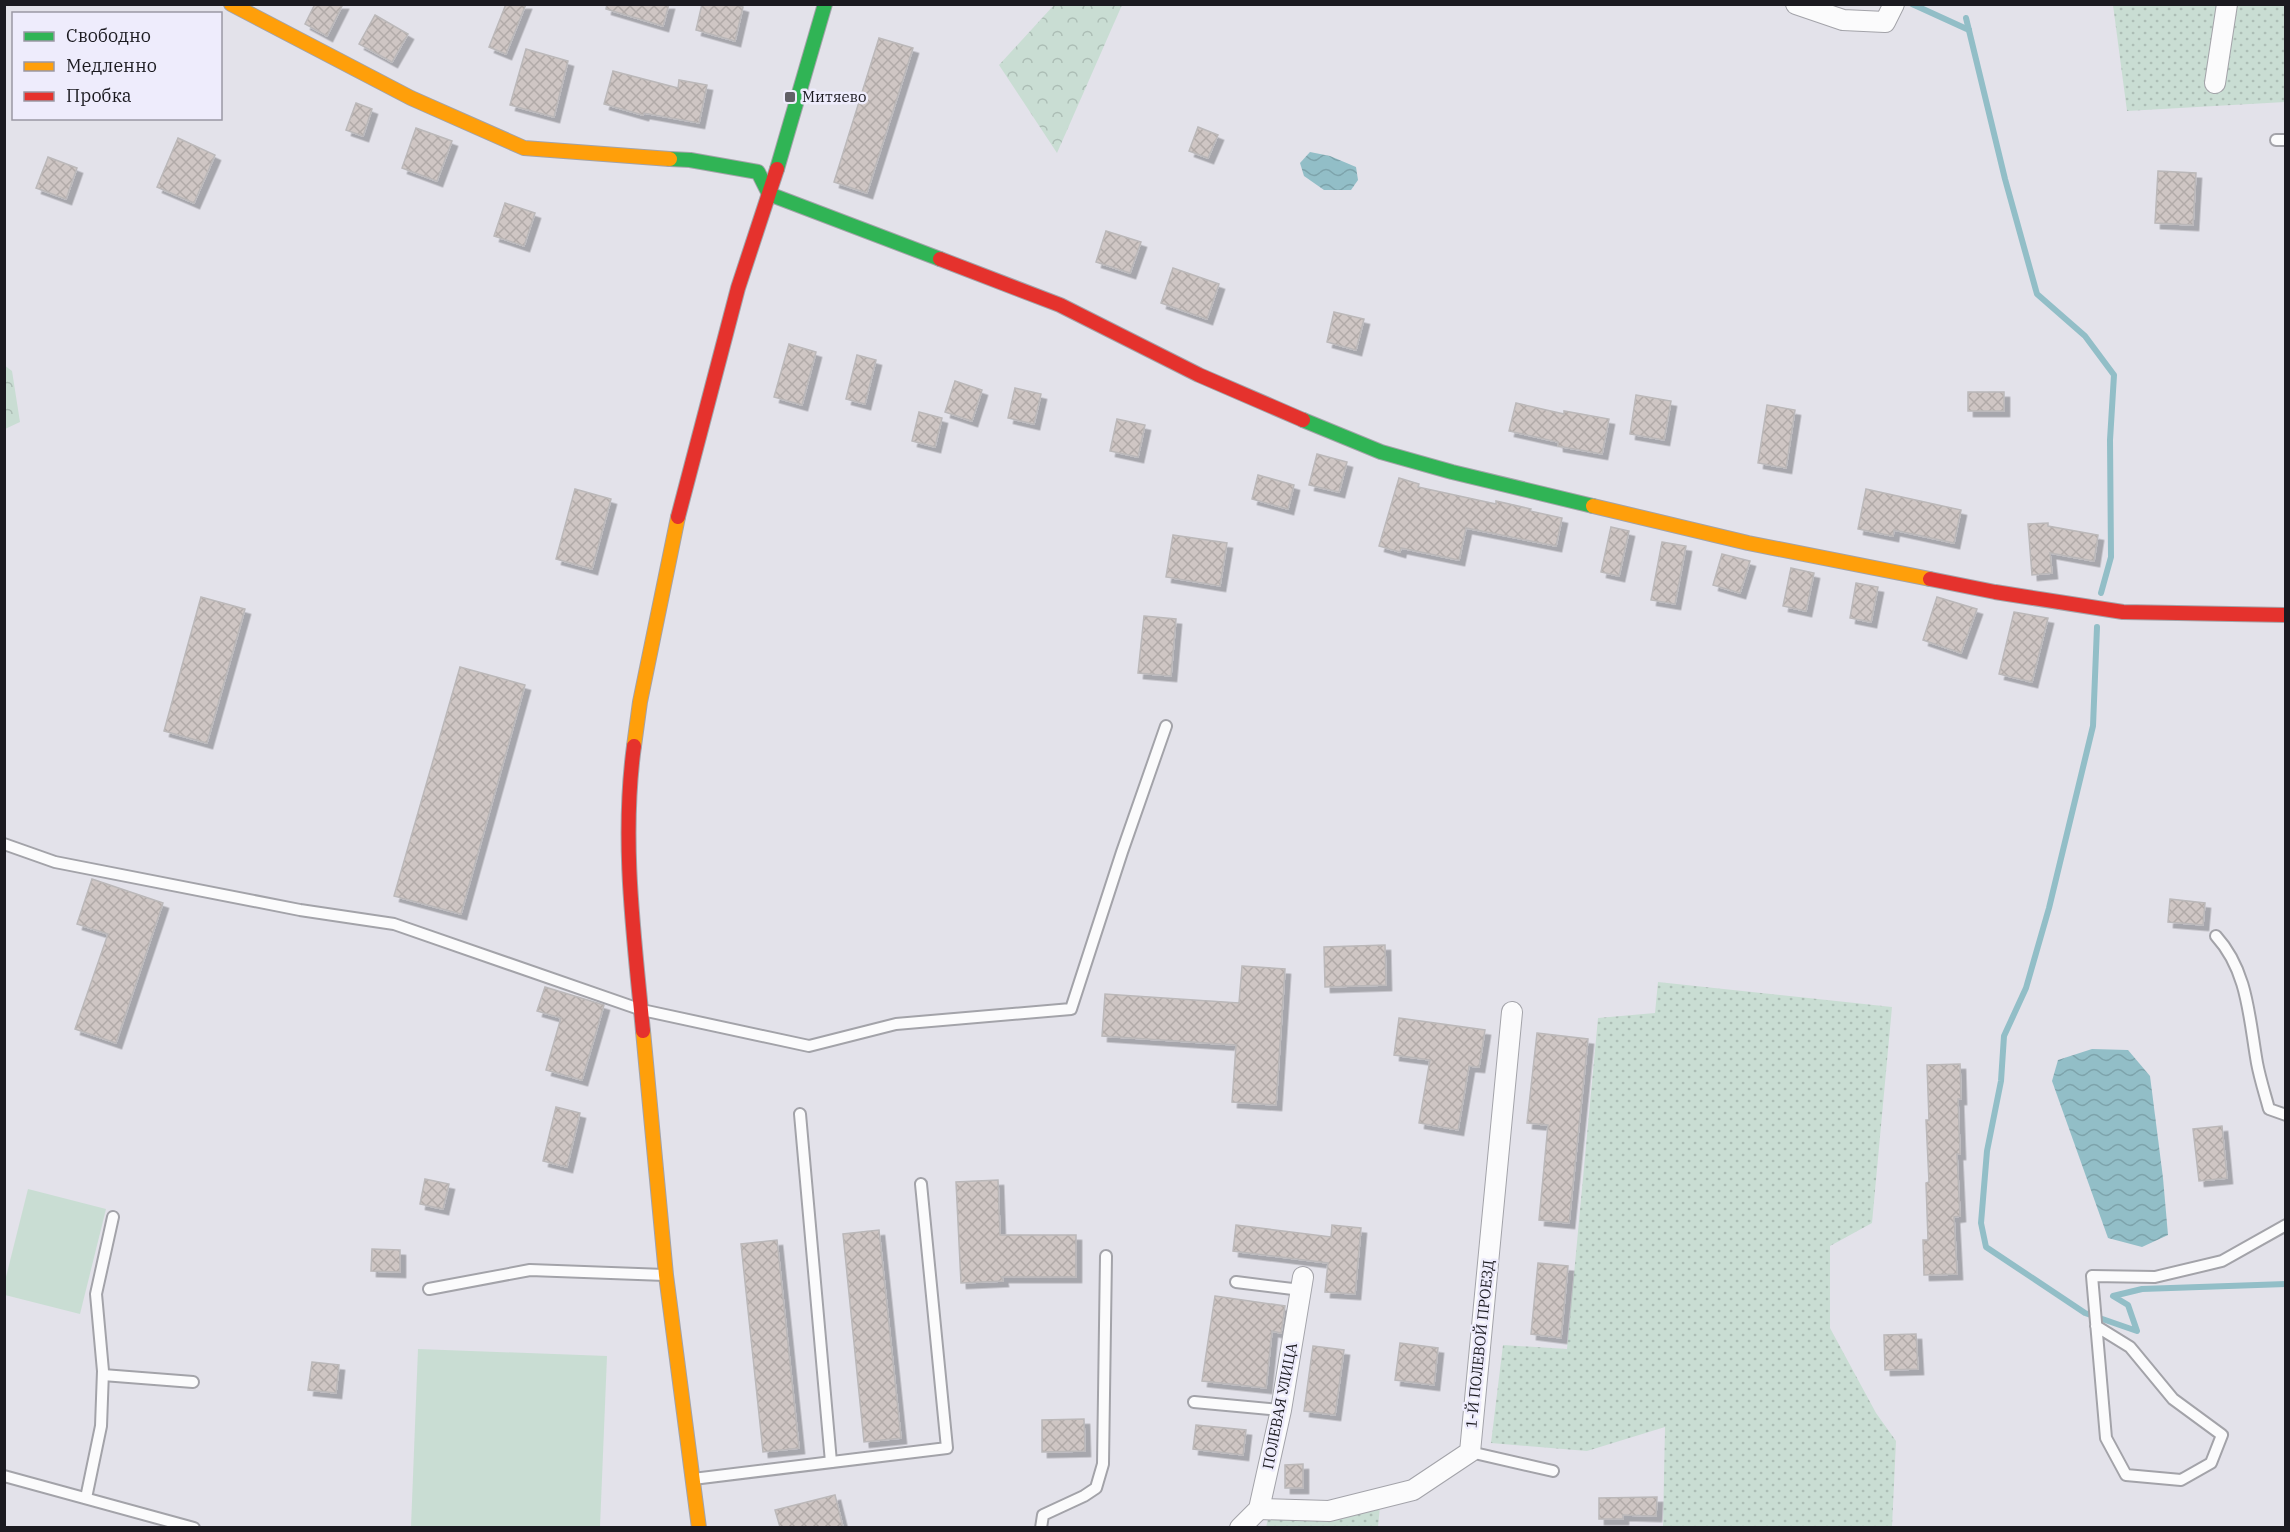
<svg xmlns="http://www.w3.org/2000/svg" width="2290" height="1532" viewBox="0 0 2290 1532" font-family="'IBM Plex Serif',serif">
<style>
.grass{fill:url(#grass-dots)}
.forest{fill:url(#forest-crowns)}
.pitch{fill:#c9ddd3}
.water{fill:url(#water-waves)}
.lines{fill:none;stroke-linecap:round;stroke-linejoin:round}
.stream{stroke:#92bec7;stroke-width:6}
.building{fill:url(#building-cross-hatch);stroke:#bbb8b9;stroke-width:1.5;filter:url(#shadow)}
.lane-casing{stroke:#a3a3a9;stroke-width:14}
.street-casing{stroke:#a3a3a9;stroke-width:22}
.fast-casing{stroke:#a3a3a9;stroke-width:16}
.slow-casing{stroke:#a3a3a9;stroke-width:16}
.jam-casing{stroke:#a3a3a9;stroke-width:16}
.lane{stroke:#fbfbfc;stroke-width:10}
.street{stroke:#fbfbfc;stroke-width:20}
.fast{stroke:#30b455;stroke-width:14}
.slow{stroke:#ff9f0a;stroke-width:14}
.jam{stroke:#e5322d;stroke-width:14}
.poi-dot{fill:#616067;stroke:#eeecfc;stroke-width:2}
.labels{text-anchor:middle;stroke-width:5;stroke-linejoin:round;paint-order:stroke}
.poi-label{font-size:15px;fill:#1b1a20;stroke:#eeecfc;text-anchor:start}
.street-label{font-size:15px;fill:#1b1a20;stroke:#eeecfc}
</style>
<defs>
<pattern id="grass-dots" width="8" height="8" patternUnits="userSpaceOnUse" patternTransform="scale(1.5)"><rect width="8" height="8" fill="#c9ddd3"/><path d="M2 2h.1M6 6h.1" fill="none" stroke="#acbdb5" stroke-width="1.8" stroke-linecap="round"/></pattern>
<pattern id="forest-crowns" width="20" height="18" patternUnits="userSpaceOnUse" patternTransform="scale(1.5)"><rect width="20" height="18" fill="#c9ddd3"/><path d="M2 6a3 3 0 1 1 6 0M12 15a3 3 0 1 1 6 0" fill="none" stroke="#acbdb5"/></pattern>
<pattern id="water-waves" width="16" height="10" patternUnits="userSpaceOnUse" patternTransform="scale(1.5)"><rect width="16" height="10" fill="#92bec7"/><path d="M0 5q4-4 8 0t8 0" fill="none" stroke="#7da3ab"/></pattern>
<pattern id="building-cross-hatch" width="8" height="8" patternUnits="userSpaceOnUse" patternTransform="scale(1.5)"><rect width="8" height="8" fill="#cfc6c4"/><path d="M0 0l8 8M0 8l8-8" fill="none" stroke="#b1aaa8"/></pattern>
<filter id="shadow"><feDropShadow dx="5.5" dy="5.5" stdDeviation="0" flood-color="#0004"/></filter>
</defs>
<rect width="100%" height="100%" fill="#e3e2ea"/>
<!-- grass -->
<g class="grass">
<path d="M 2113,5 L 2285,5 L 2285,102 L 2127,111 Z"/>
<path d="M 1658,982 L 1892,1007 L 1872,1223 L 1830,1246 L 1830,1328 L 1876,1413 L 1896,1441 L 1892,1527 L 1663,1527 L 1665,1427 L 1587,1451 L 1491,1443 L 1503,1345 L 1567,1349 L 1598,1018 L 1655,1013 Z"/>
<path d="M 1380,1506 L 1378,1527 L 1266,1528 L 1268,1518 Z"/>
</g>
<!-- forest -->
<g class="forest">
<path d="M 1054,5 L 1122,5 L 1057,153 L 999,65 Z"/>
<path d="M 4,365 L 12,371 L 20,422 L 5,429 Z"/>
</g>
<!-- pitch -->
<g class="pitch">
<path d="M 28,1189 L 106,1209 L 80,1314 L 5,1295 L 5,1281 Z"/>
<path d="M 418,1349 L 607,1356 L 600,1527 L 411,1527 Z"/>
</g>
<!-- water -->
<g class="water">
<path d="M 1310,152 L 1330,156 L 1356,167 L 1358,180 L 1351,190 L 1324,190 L 1304,176 L 1300,163 Z"/>
<path d="M 2092,1049 L 2128,1050 L 2150,1076 L 2163,1178 L 2168,1235 L 2142,1247 L 2108,1238 L 2052,1081 L 2058,1060 Z"/>
</g>
<g class="lines">
<!-- stream -->
<g class="stream">
<path d="M 1912,4 L 1969,30"/>
<path d="M 1966,18 L 2005,179 L 2037,294 L 2085,336 L 2114,375 L 2110,440 L 2111,557 L 2101,593"/>
<path d="M 2097,627 L 2093,726 L 2049,908 L 2026,988 L 2004,1036 L 2001,1081 L 1987,1151 L 1981,1223 L 1986,1247 L 2085,1313 L 2137,1331 L 2128,1305 L 2113,1296 L 2142,1289 L 2286,1284"/>
</g>
</g>
<!-- building -->
<g class="building">
<path d="M 315,4 L 343,4 L 327,36 L 305,24 Z"/>
<path d="M 506,4 L 526,4 L 506,54 L 489,47 Z"/>
<path d="M 607,4 L 669,4 L 663,26 L 606,9 Z"/>
<path d="M 702,4 L 733,4 L 743,7 L 735,41 L 696,30 Z"/>
<path d="M 375,15 L 408,34 L 392,62 L 359,44 Z"/>
<path d="M 879,38 L 913,48 L 867,193 L 834,182 Z"/>
<path d="M 526,49 L 568,61 L 554,117 L 510,105 Z"/>
<path d="M 613,71 L 678,88 L 679,80 L 707,85 L 699,123 L 644,113 L 643,115 L 604,104 Z"/>
<path d="M 356,103 L 372,109 L 363,136 L 346,130 Z"/>
<path d="M 1198,127 L 1218,135 L 1208,158 L 1189,151 Z"/>
<path d="M 416,128 L 452,141 L 437,181 L 402,168 Z"/>
<path d="M 178,138 L 215,155 L 194,203 L 157,187 Z"/>
<path d="M 48,157 L 77,168 L 66,199 L 36,188 Z"/>
<path d="M 2158,171 L 2196,173 L 2193,225 L 2155,223 Z"/>
<path d="M 505,203 L 535,213 L 524,246 L 494,236 Z"/>
<path d="M 1106,231 L 1141,242 L 1130,273 L 1096,262 Z"/>
<path d="M 1173,268 L 1219,284 L 1207,319 L 1161,303 Z"/>
<path d="M 1334,312 L 1364,319 L 1356,350 L 1327,342 Z"/>
<path d="M 789,344 L 816,352 L 802,405 L 774,397 Z"/>
<path d="M 857,355 L 876,360 L 865,404 L 846,399 Z"/>
<path d="M 955,381 L 982,390 L 972,421 L 945,412 Z"/>
<path d="M 1015,388 L 1041,394 L 1034,424 L 1008,418 Z"/>
<rect x="1968" y="392" width="36" height="19"/>
<path d="M 1636,395 L 1671,401 L 1664,440 L 1630,434 Z"/>
<path d="M 1516,403 L 1564,414 L 1564,411 L 1609,419 L 1602,454 L 1558,446 L 1558,442 L 1509,431 Z"/>
<path d="M 1767,405 L 1795,410 L 1786,468 L 1758,463 Z"/>
<path d="M 919,412 L 942,418 L 935,447 L 912,441 Z"/>
<path d="M 1117,419 L 1145,425 L 1138,457 L 1110,451 Z"/>
<path d="M 1317,454 L 1347,462 L 1339,492 L 1309,485 Z"/>
<path d="M 1258,475 L 1294,485 L 1288,509 L 1252,499 Z"/>
<path d="M 1399,478 L 1419,484 L 1418,487 L 1496,504 L 1496,501 L 1531,509 L 1530,511 L 1562,518 L 1556,546 L 1466,528 L 1459,560 L 1401,548 L 1400,552 L 1379,546 Z"/>
<path d="M 575,489 L 611,499 L 592,569 L 556,559 Z"/>
<path d="M 1866,489 L 1961,510 L 1954,543 L 1894,530 L 1893,536 L 1858,529 Z"/>
<path d="M 2048,523 L 2048,526 L 2098,535 L 2094,561 L 2050,553 L 2052,573 L 2032,575 L 2028,524 Z"/>
<path d="M 1611,527 L 1629,531 L 1619,576 L 1601,572 Z"/>
<path d="M 1173,535 L 1227,543 L 1220,586 L 1166,577 Z"/>
<path d="M 1662,542 L 1686,546 L 1675,604 L 1651,600 Z"/>
<path d="M 1722,554 L 1750,561 L 1740,593 L 1713,585 Z"/>
<path d="M 1791,568 L 1814,573 L 1806,611 L 1783,606 Z"/>
<path d="M 1856,583 L 1878,587 L 1871,622 L 1850,618 Z"/>
<path d="M 201,597 L 245,609 L 207,743 L 164,731 Z"/>
<path d="M 1937,597 L 1977,609 L 1961,653 L 1923,640 Z"/>
<path d="M 2014,612 L 2048,618 L 2032,682 L 1999,674 Z"/>
<path d="M 1144,616 L 1176,619 L 1171,676 L 1138,673 Z"/>
<path d="M 460,667 L 525,685 L 461,914 L 394,896 Z"/>
<path d="M 92,879 L 163,903 L 116,1043 L 75,1029 L 108,934 L 77,924 Z"/>
<path d="M 2170,899 L 2205,903 L 2203,925 L 2168,922 Z"/>
<path d="M 1385,945 L 1386,985 L 1325,987 L 1324,947 Z"/>
<path d="M 1242,966 L 1285,969 L 1276,1105 L 1232,1102 L 1236,1045 L 1102,1036 L 1105,994 L 1239,1003 Z"/>
<path d="M 545,987 L 604,1005 L 582,1080 L 546,1070 L 561,1018 L 537,1011 Z"/>
<path d="M 1399,1018 L 1485,1030 L 1479,1067 L 1469,1066 L 1458,1130 L 1419,1123 L 1430,1060 L 1394,1055 Z"/>
<path d="M 1537,1033 L 1588,1039 L 1569,1223 L 1539,1220 L 1548,1125 L 1527,1123 Z"/>
<path d="M 1960,1064 L 1961,1099 L 1958,1099 L 1960,1154 L 1957,1154 L 1960,1216 L 1954,1217 L 1957,1274 L 1924,1275 L 1923,1240 L 1928,1240 L 1926,1183 L 1929,1182 L 1926,1120 L 1929,1120 L 1927,1065 Z"/>
<path d="M 556,1107 L 580,1113 L 567,1167 L 543,1161 Z"/>
<path d="M 2222,1126 L 2227,1178 L 2199,1181 L 2193,1129 Z"/>
<path d="M 425,1179 L 449,1184 L 443,1209 L 420,1204 Z"/>
<path d="M 998,1180 L 1000,1235 L 1076,1235 L 1076,1277 L 1002,1277 L 1003,1281 L 961,1283 L 956,1182 Z"/>
<path d="M 1236,1225 L 1331,1237 L 1332,1225 L 1361,1228 L 1355,1294 L 1325,1292 L 1328,1263 L 1233,1251 Z"/>
<path d="M 879,1230 L 901,1438 L 864,1442 L 843,1234 Z"/>
<path d="M 777,1240 L 799,1448 L 763,1452 L 741,1244 Z"/>
<path d="M 372,1249 L 400,1250 L 400,1272 L 371,1271 Z"/>
<path d="M 1538,1263 L 1568,1266 L 1561,1338 L 1531,1334 Z"/>
<path d="M 1215,1296 L 1285,1306 L 1281,1333 L 1272,1331 L 1266,1388 L 1202,1381 Z"/>
<path d="M 1916,1334 L 1918,1369 L 1885,1370 L 1884,1335 Z"/>
<path d="M 1400,1343 L 1438,1348 L 1434,1385 L 1395,1380 Z"/>
<path d="M 1313,1346 L 1344,1350 L 1335,1415 L 1304,1411 Z"/>
<path d="M 312,1362 L 339,1365 L 336,1393 L 308,1390 Z"/>
<path d="M 1084,1419 L 1085,1451 L 1042,1452 L 1042,1420 Z"/>
<path d="M 1196,1425 L 1246,1430 L 1243,1455 L 1193,1449 Z"/>
<path d="M 1303,1464 L 1303,1488 L 1285,1488 L 1285,1465 Z"/>
<path d="M 835,1495 L 843,1527 L 780,1527 L 775,1510 Z"/>
<path d="M 1657,1497 L 1656,1516 L 1623,1515 L 1623,1519 L 1599,1519 L 1599,1498 Z"/>
</g>
<g class="lines">
<defs>
<g id="lane">
<path d="M 2276,140 L 2286,140"/>
<path d="M 4,844 L 55,862 L 300,910 L 394,924 L 642,1010 L 809,1046 L 896,1024 L 1071,1009 L 1122,852 L 1166,726"/>
<path d="M 2216,936 C 2248,971 2249,1018 2257,1063 C 2260,1079 2265,1094 2269,1109 L 2286,1115"/>
<path d="M 800,1114 L 831,1462"/>
<path d="M 1236,1282 L 1301,1290"/>
<path d="M 429,1289 L 530,1270 L 665,1275"/>
<path d="M 2096,1326 L 2130,1347 L 2173,1399 L 2222,1435 L 2211,1463 L 2181,1480 L 2126,1475 L 2106,1438 L 2092,1276 L 2155,1277 L 2222,1261 L 2286,1225"/>
<path d="M 103,1375 L 193,1382"/>
<path d="M 1194,1402 L 1281,1410"/>
<path d="M 1470,1452 L 1553,1471"/>
<path d="M 4,1476 L 194,1528"/>
<path d="M 693,1479 L 947,1448 L 921,1184"/>
<path d="M 86,1498 L 101,1426 L 103,1371 L 96,1294 L 113,1217"/>
<path d="M 1041,1528 L 1043,1515 L 1084,1496 L 1096,1488 L 1103,1464 L 1106,1256"/>
</g>
<g id="street">
<path d="M 1796,4 L 1843,20 L 1885,22 L 1894,4"/>
<path d="M 2215,83 L 2227,4"/>
<path d="M 1259,1509 L 1329,1511 L 1413,1490 L 1470,1452 L 1512,1012"/>
<path d="M 1240,1528 L 1259,1509 L 1281,1410 L 1303,1277"/>
</g>
<g id="fast">
<path d="M 670,159 L 690,160 L 758,172 L 769,194 L 940,259"/>
<path d="M 777,169 L 825,4"/>
<path d="M 1303,420 L 1381,452 L 1452,472 L 1593,506"/>
</g>
<g id="slow">
<path d="M 231,4 L 411,98 L 524,148 L 670,159"/>
<path d="M 1593,506 L 1748,543 L 1930,579"/>
<path d="M 634,746 L 640,702 L 678,517"/>
<path d="M 643,1031 L 666,1275 L 699,1528"/>
</g>
<g id="jam">
<path d="M 940,259 L 1060,305 L 1199,375 L 1303,420"/>
<path d="M 678,517 L 738,288 L 777,169"/>
<path d="M 1930,579 L 1995,592 L 2123,612 L 2286,615"/>
<path d="M 634,746 C 621,841 634,936 643,1031"/>
</g>
</defs>
<!-- lane casing -->
<use href="#lane" class="lane-casing"/>
<!-- street casing -->
<use href="#street" class="street-casing"/>
<!-- fast casing -->
<use href="#fast" class="fast-casing"/>
<!-- slow casing -->
<use href="#slow" class="slow-casing"/>
<!-- jam casing -->
<use href="#jam" class="jam-casing"/>
<!-- lane -->
<use href="#lane" class="lane"/>
<!-- street -->
<use href="#street" class="street"/>
<!-- fast -->
<use href="#fast" class="fast"/>
<!-- slow -->
<use href="#slow" class="slow"/>
<!-- jam -->
<use href="#jam" class="jam"/>
</g>
<!-- markers -->
<rect class="poi-dot" x="784" y="91" width="12" height="12" rx="3"/>
<g class="labels">
<!-- poi labels -->
<g class="poi-label">
<text x="802" y="102">Митяево</text>
</g>
<!-- street labels -->
<g class="street-label">
<text transform="translate(1480 1344) rotate(-84)" y="5">1-Й ПОЛЕВОЙ ПРОЕЗД</text>
<text transform="translate(1280 1406) rotate(-79)" y="5">ПОЛЕВАЯ УЛИЦА</text>
</g>
</g>
<!-- border -->
<rect width="2290" height="1532" fill="none" stroke="#1b1a20" stroke-width="12"/>
<!-- legend -->
<rect x="12" y="12" width="210" height="108" fill="#eeecfc" stroke="#9a98a4" stroke-width="1.5"/>
<rect x="24" y="32" width="30" height="9" fill="#30b455" stroke="#9a98a4" stroke-width="1.5"/>
<text x="66" y="42" font-size="18" fill="#1b1a20">Свободно</text>
<rect x="24" y="62" width="30" height="9" fill="#ff9f0a" stroke="#9a98a4" stroke-width="1.5"/>
<text x="66" y="72" font-size="18" fill="#1b1a20">Медленно</text>
<rect x="24" y="92" width="30" height="9" fill="#e5322d" stroke="#9a98a4" stroke-width="1.5"/>
<text x="66" y="102" font-size="18" fill="#1b1a20">Пробка</text>
</svg>
